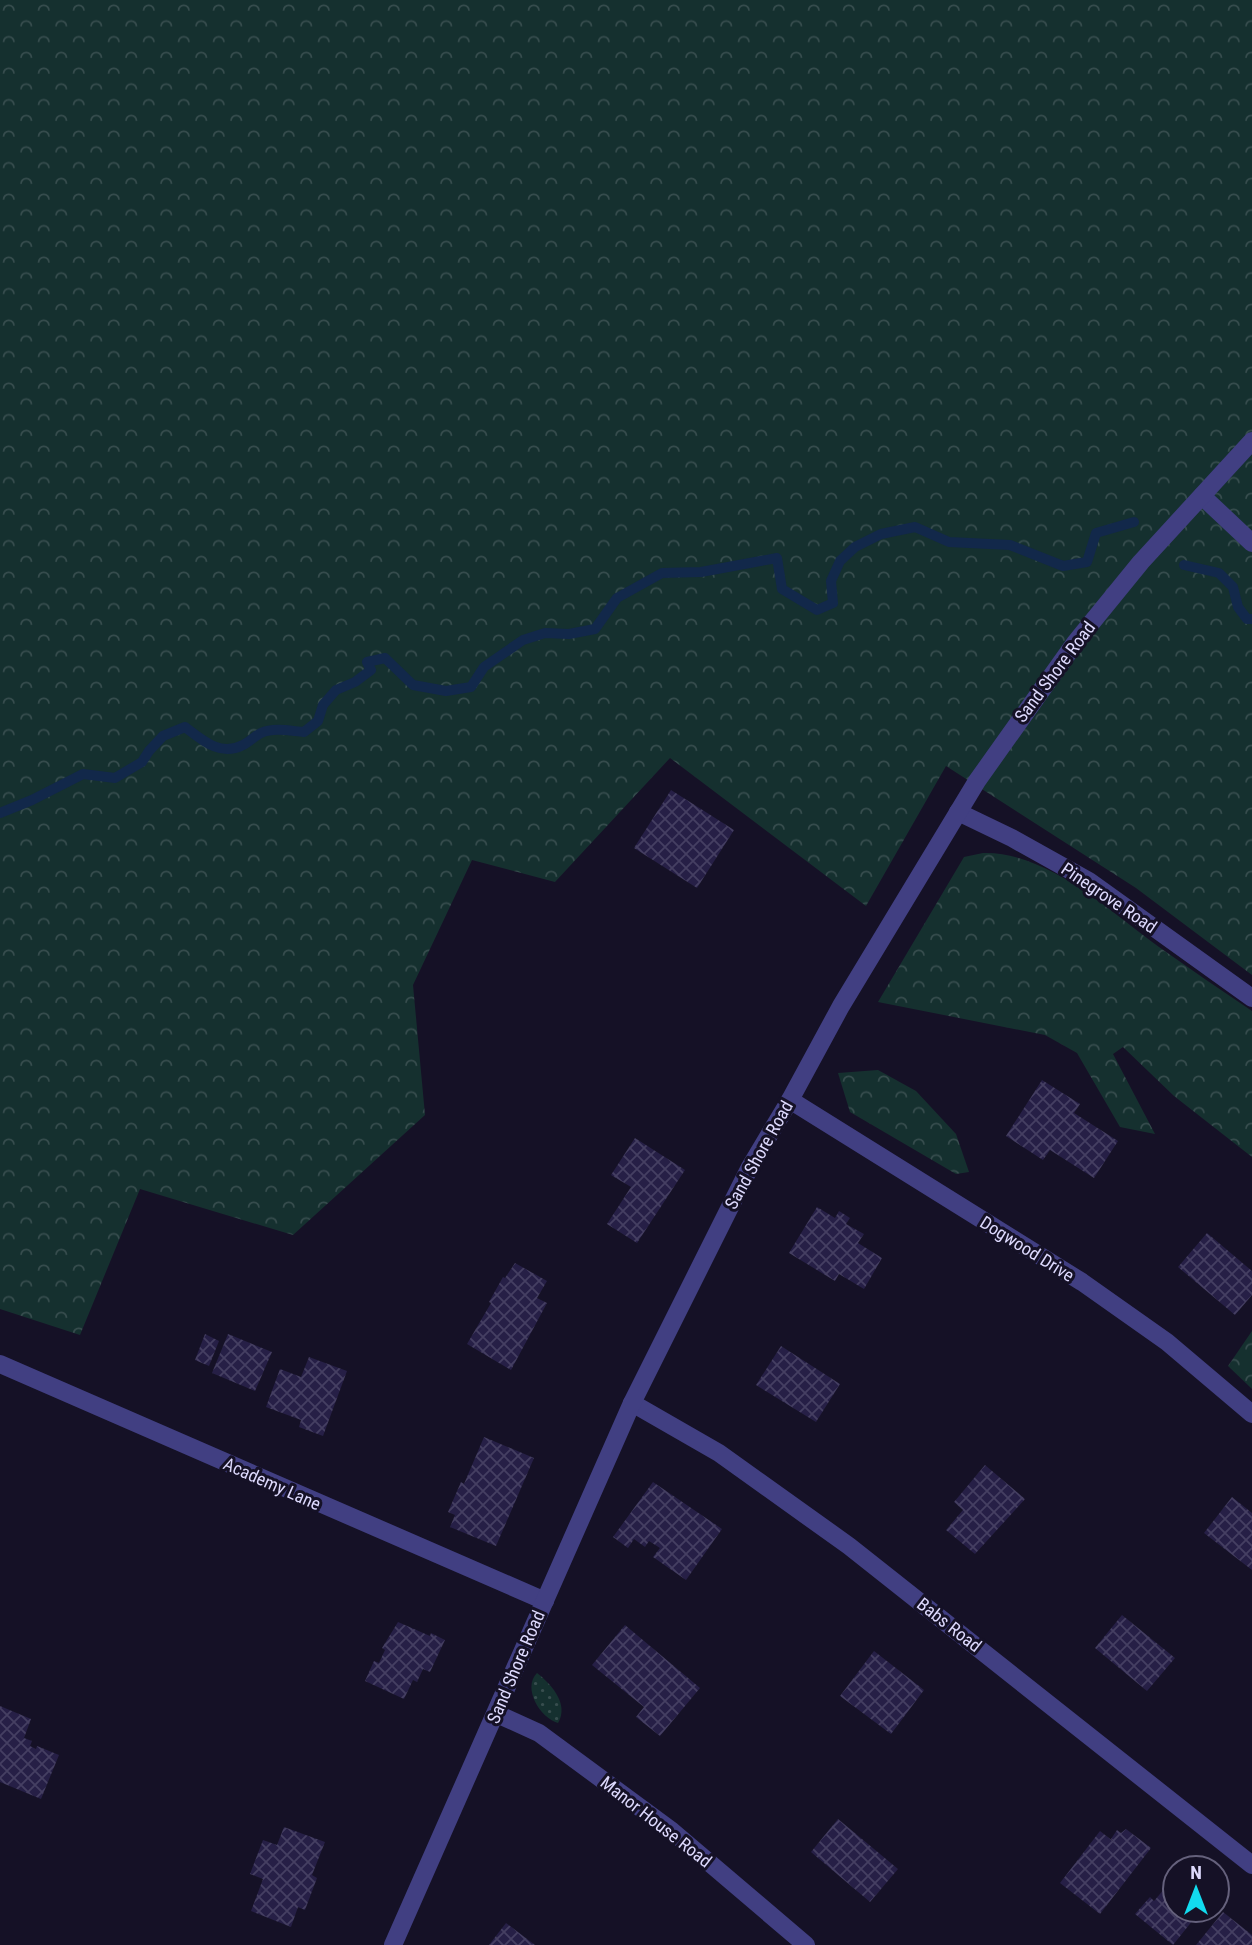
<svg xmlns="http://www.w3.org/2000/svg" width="1252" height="1945" viewBox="0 0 1252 1945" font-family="'Roboto Condensed',sans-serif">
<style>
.grass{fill:url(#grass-dots)}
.forest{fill:url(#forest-crowns)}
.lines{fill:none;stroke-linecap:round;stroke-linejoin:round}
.stream{stroke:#12284a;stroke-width:10}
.building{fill:url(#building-cross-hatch)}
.minor{stroke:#413f82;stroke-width:18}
.labels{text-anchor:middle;stroke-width:6;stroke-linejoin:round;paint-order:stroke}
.street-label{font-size:18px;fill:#ddd9fd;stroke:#151126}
</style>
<defs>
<pattern id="grass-dots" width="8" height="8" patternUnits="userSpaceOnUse" patternTransform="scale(1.75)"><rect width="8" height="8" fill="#15302f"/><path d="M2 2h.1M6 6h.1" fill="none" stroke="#374d4e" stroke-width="1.8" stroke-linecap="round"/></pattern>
<pattern id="forest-crowns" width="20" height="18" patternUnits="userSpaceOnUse" patternTransform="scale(1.75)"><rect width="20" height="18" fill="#15302f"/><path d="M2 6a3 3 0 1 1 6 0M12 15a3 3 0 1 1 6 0" fill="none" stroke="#374d4e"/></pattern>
<pattern id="building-cross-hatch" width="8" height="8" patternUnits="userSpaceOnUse" patternTransform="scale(1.75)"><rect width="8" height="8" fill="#261f46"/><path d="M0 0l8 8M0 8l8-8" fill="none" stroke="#453f62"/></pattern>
</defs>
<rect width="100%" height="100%" fill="#151126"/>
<!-- grass -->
<path class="grass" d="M 537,1673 C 552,1685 569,1704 558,1723 C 540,1718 522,1688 537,1673 Z"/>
<!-- forest -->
<g class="forest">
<path d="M 0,0 L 1252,0 L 1252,975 L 1136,888 L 946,766 L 866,906 L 670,758 L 555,882 L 472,860 L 413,985 L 425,1115 L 293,1235 L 140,1189 L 80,1335 L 0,1309 Z"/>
<path d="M 983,853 C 1046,851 1110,911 1159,947 C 1190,969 1221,990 1252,1011 L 1252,1157 L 1174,1096 L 1123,1047 L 1113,1054 L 1155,1134 L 1120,1127 L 1077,1053 L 1045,1035 L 878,1002 L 964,857 Z"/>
<path d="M 878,1070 L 916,1091 L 956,1134 L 969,1172 L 956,1174 L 850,1112 L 838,1073 Z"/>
<path d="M 1252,1331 L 1252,1389 L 1228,1366 Z"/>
</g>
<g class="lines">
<!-- stream -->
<g class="stream">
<path d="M 1184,565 L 1219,573 L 1233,587 L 1238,607 L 1247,619 L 1252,619"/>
<path d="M 0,813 L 32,800 L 83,774 L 115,778 L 142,762 L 149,751 L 163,736 L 185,727 C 202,740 220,757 243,745 C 249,742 255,736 261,733 C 274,727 291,731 304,732 L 318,721 L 323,705 L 336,690 L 355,682 L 371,670 L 367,662 L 385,658 L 413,685 L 446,691 L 471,687 L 484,667 L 523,640 L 545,633 L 569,634 L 595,629 L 617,598 L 662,573 L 701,572 L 777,558 L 782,589 L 817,610 L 833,603 L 831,581 L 840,561 L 855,547 L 881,534 L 915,527 L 949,542 L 1010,545 L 1063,566 L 1087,562 L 1096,533 L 1134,522"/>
</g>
</g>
<!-- building -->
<g class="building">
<path d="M 671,790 L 734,830 L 697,888 L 634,848 Z"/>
<path d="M 1042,1080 L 1080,1104 L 1074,1113 L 1118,1141 L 1094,1178 L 1050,1150 L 1043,1160 L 1006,1136 Z"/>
<path d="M 635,1138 L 685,1170 L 637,1243 L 607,1224 L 631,1187 L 611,1175 Z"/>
<path d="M 817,1207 L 835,1218 L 839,1211 L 850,1218 L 846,1224 L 864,1234 L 858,1243 L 882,1258 L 864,1289 L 839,1274 L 835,1281 L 789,1253 Z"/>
<path d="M 1207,1233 L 1252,1271 L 1252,1295 L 1235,1315 L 1178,1267 Z"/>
<path d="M 515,1263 L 547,1281 L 537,1298 L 547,1303 L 511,1370 L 467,1344 L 491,1303 L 489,1302 L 503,1277 L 505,1278 Z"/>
<path d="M 205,1334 L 219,1341 L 209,1366 L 195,1360 Z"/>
<path d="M 228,1334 L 272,1352 L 255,1391 L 212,1373 Z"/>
<path d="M 781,1346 L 840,1384 L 816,1422 L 756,1385 Z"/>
<path d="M 309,1357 L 347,1371 L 323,1436 L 299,1427 L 301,1420 L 266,1407 L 280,1369 L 301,1377 Z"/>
<path d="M 484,1437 L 534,1458 L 496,1546 L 450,1527 L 455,1515 L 448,1512 L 461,1482 L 464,1484 Z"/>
<path d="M 985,1465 L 1025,1499 L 975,1554 L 946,1530 L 963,1510 L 954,1502 Z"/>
<path d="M 653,1482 L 722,1529 L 686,1580 L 653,1557 L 660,1548 L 649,1541 L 645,1547 L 634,1539 L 628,1548 L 613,1537 Z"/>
<path d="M 1232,1497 L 1252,1513 L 1252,1570 L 1204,1533 Z"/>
<path d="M 1122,1615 L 1175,1658 L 1147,1691 L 1095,1648 Z"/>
<path d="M 398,1622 L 430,1636 L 431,1633 L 445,1640 L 430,1672 L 423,1669 L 417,1682 L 413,1680 L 404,1699 L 365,1681 L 374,1661 L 379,1663 L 385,1650 L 382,1648 Z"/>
<path d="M 625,1625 L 700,1688 L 660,1736 L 636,1717 L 644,1707 L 592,1665 Z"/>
<path d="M 874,1651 L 924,1690 L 891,1734 L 840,1696 Z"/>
<path d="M 0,1706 L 31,1719 L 24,1738 L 32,1741 L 30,1746 L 36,1749 L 37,1746 L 59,1755 L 41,1799 L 0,1782 Z"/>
<path d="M 838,1819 L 898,1869 L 870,1902 L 811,1852 Z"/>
<path d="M 284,1827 L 325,1842 L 312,1875 L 317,1878 L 305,1910 L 298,1907 L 291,1927 L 251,1911 L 263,1879 L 250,1874 L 263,1840 L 277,1845 Z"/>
<path d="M 1126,1829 L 1151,1848 L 1100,1914 L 1060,1883 L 1100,1831 L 1114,1842 L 1111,1839 L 1117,1830 L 1121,1833 Z"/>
<path d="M 1171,1881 L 1175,1884 L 1175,1910 L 1201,1910 L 1173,1945 L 1135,1914 L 1150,1897 L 1154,1901 Z"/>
<path d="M 1223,1912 L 1252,1935 L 1252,1945 L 1196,1945 Z"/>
<path d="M 506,1923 L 535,1945 L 489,1945 Z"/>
</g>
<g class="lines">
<!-- minor -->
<g class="minor">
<path d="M 1202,496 L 1252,543"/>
<path d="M 958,812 L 1012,838 L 1089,881 L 1252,998"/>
<path d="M 790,1100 L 1082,1282 L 1167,1342 L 1252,1414"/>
<path d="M 0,1364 L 545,1601"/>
<path d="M 632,1403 L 719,1453 L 849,1546 L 1252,1865"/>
<path d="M 497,1714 L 539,1733 L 672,1831 L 806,1945"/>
<path d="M 393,1945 L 632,1403 L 750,1167 L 790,1100 L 841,1006 L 977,781 L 1075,643 L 1141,562 L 1252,441"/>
</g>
</g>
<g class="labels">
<!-- street labels -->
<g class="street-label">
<text transform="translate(1055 672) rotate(-53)" y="6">Sand Shore Road</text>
<text transform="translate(1109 898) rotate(34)" y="6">Pinegrove Road</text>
<text transform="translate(759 1155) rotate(-61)" y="6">Sand Shore Road</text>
<text transform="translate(1027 1249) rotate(32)" y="6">Dogwood Drive</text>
<text transform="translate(272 1484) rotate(24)" y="6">Academy Lane</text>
<text transform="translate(949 1625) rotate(38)" y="6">Babs Road</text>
<text transform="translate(516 1667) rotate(-67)" y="6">Sand Shore Road</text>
<text transform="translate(656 1822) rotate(38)" y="6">Manor House Road</text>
</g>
</g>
<!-- north arrow -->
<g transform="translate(1196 1889)"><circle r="33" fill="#151126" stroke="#65617c" stroke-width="2"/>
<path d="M0-5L12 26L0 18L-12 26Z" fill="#12dbef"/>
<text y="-10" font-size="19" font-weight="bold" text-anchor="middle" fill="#ddd9fd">N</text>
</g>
</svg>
